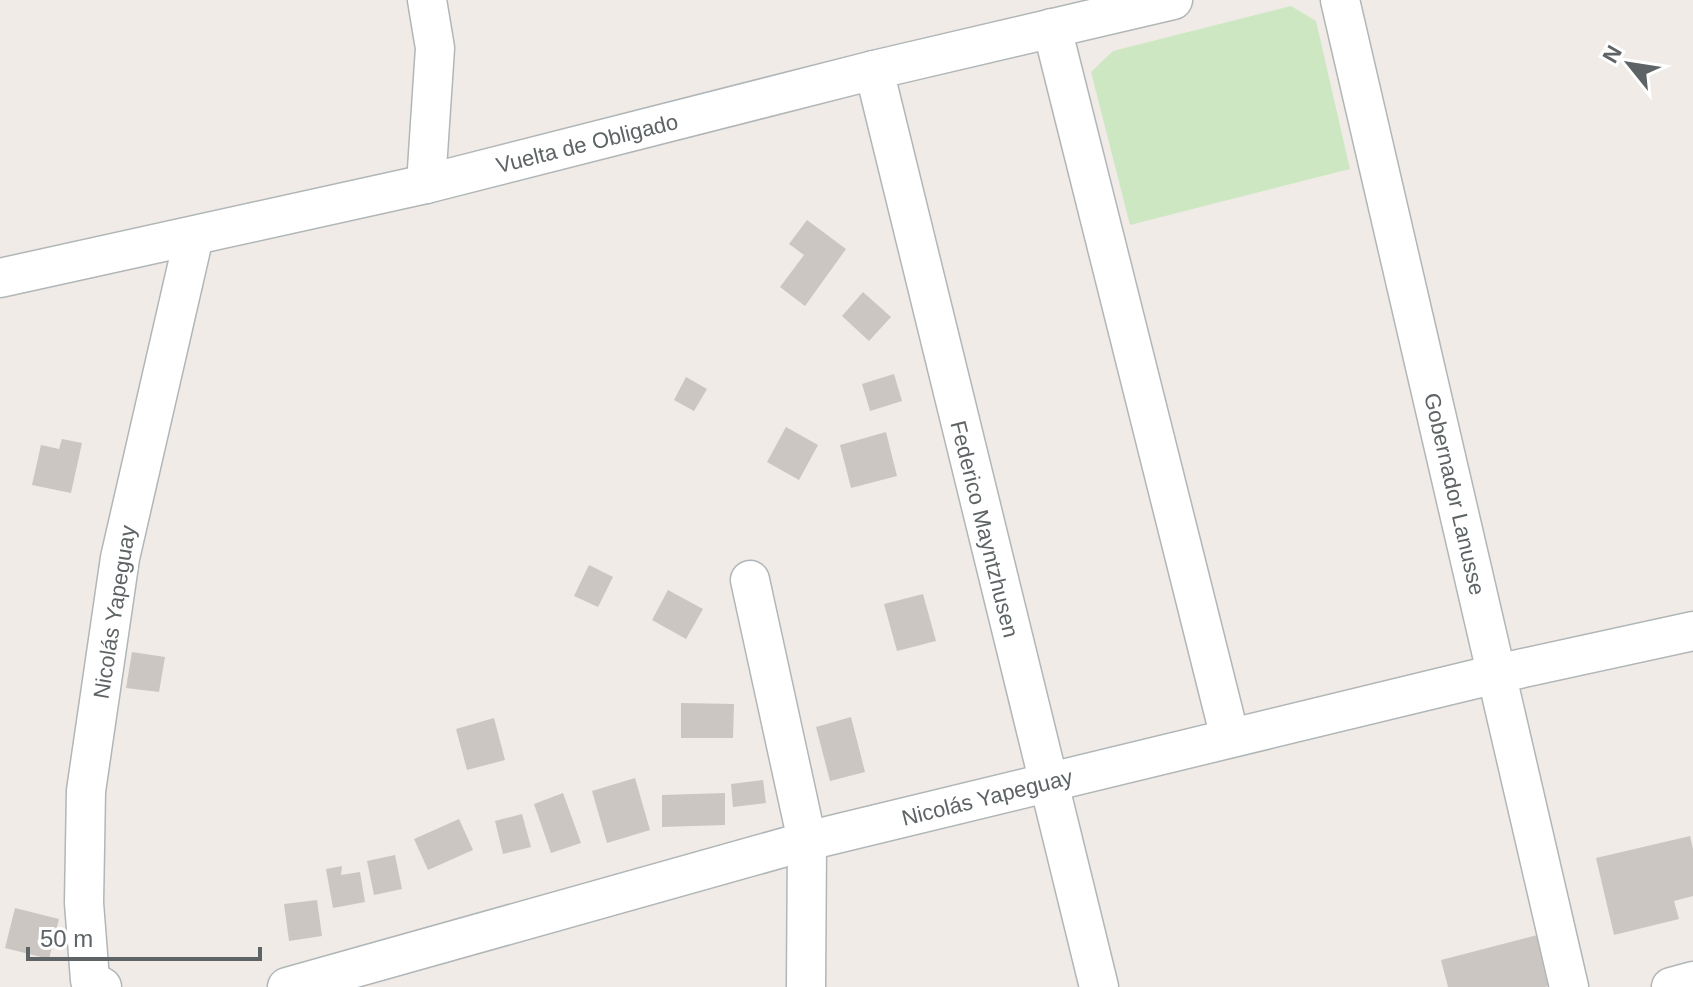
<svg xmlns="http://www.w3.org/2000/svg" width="1693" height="987" viewBox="0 0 1693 987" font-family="Helvetica,sans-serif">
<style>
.green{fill:#cee7c3}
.building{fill:#ccc6c3}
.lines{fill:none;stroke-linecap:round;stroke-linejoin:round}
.minor-casing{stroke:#b1b6b8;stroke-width:41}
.minor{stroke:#fff;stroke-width:38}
.labels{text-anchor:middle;stroke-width:8;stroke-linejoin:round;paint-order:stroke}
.street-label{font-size:22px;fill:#5e6466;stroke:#fff}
</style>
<rect width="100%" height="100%" fill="#f0ebe6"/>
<!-- green -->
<path class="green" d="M 1291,6 L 1316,21 L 1350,169 L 1130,225 L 1091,72 L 1113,51 Z"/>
<!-- building -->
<g class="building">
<path d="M 807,220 L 846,249 L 805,306 L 780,287 L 804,255 L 789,244 Z"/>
<path d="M 863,292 L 891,317 L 869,341 L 842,316 Z"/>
<path d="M 894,374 L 902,401 L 870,411 L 862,384 Z"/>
<path d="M 686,377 L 707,389 L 694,411 L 674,400 Z"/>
<path d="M 786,427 L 818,445 L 799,480 L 767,462 Z"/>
<path d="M 886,432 L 897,476 L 851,488 L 840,445 Z"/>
<path d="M 62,439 L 82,443 L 71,493 L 32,485 L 41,445 L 59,449 Z"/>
<path d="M 589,565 L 613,577 L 598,607 L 574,596 Z"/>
<path d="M 668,590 L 703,609 L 686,639 L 652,620 Z"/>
<path d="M 923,594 L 936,641 L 897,651 L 884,604 Z"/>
<path d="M 132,652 L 165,657 L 159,692 L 126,688 Z"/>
<path d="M 681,703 L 734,704 L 733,738 L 681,738 Z"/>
<path d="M 851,717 L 865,772 L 830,781 L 816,727 Z"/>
<path d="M 494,718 L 505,760 L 467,770 L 456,729 Z"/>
<path d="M 635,778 L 650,830 L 607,843 L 592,791 Z"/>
<path d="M 763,780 L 766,803 L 733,807 L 731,784 Z"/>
<path d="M 563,793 L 581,843 L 551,853 L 534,804 Z"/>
<path d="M 725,793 L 725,825 L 662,827 L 662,795 Z"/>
<path d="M 522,814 L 531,847 L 503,854 L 495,821 Z"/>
<path d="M 459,819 L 473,850 L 428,870 L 414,839 Z"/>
<path d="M 1690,836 L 1693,849 L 1693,896 L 1674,901 L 1679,919 L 1614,935 L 1596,858 Z"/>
<path d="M 395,855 L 402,889 L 374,895 L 367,861 Z"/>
<path d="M 342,866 L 341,875 L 360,872 L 365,902 L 333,908 L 326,869 Z"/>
<path d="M 317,900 L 322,936 L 289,941 L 284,904 Z"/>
<path d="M 15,908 L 59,919 L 49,959 L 5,948 Z"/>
<path d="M 1541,934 L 1553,985 L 1545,987 L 1448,987 L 1441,960 Z"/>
</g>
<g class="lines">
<defs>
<g id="minor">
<path d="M 1340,0 L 1569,987"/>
<path d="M 1052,28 L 1230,738"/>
<path d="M 874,70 L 1099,987"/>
<path d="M 426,184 L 435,48 L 427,0"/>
<path d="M 0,278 L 426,184 L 874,70 L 1173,0"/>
<path d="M 750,580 L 807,841 L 806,987"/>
<path d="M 102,987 L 90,980 L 84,903 L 86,791 L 120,558 L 194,236"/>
<path d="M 287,987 L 807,841 L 1496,674 L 1693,631"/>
<path d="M 1671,987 L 1693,981"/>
</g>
</defs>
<!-- minor casing -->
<use href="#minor" class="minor-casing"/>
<!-- minor -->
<use href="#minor" class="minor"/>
</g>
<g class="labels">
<!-- street labels -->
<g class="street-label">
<text transform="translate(587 143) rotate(-14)" y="8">Vuelta de Obligado</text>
<text transform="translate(1455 494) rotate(77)" y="8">Gobernador Lanusse</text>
<text transform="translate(985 529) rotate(76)" y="8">Federico Mayntzhusen</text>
<text transform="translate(114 612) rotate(-81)" y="8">Nicolás Yapeguay</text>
<text transform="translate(987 797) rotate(-14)" y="8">Nicolás Yapeguay</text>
</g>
</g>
<!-- north arrow -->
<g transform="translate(1629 64) rotate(300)" stroke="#ffffff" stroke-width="6" paint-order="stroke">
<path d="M0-6L14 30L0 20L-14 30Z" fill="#5e6466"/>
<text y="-12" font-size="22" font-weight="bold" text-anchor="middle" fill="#5e6466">N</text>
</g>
<!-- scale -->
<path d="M28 947v12h232v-12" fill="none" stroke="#5e6466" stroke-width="4"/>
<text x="40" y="947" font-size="24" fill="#5e6466" stroke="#ffffff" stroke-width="6" paint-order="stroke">50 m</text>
</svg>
